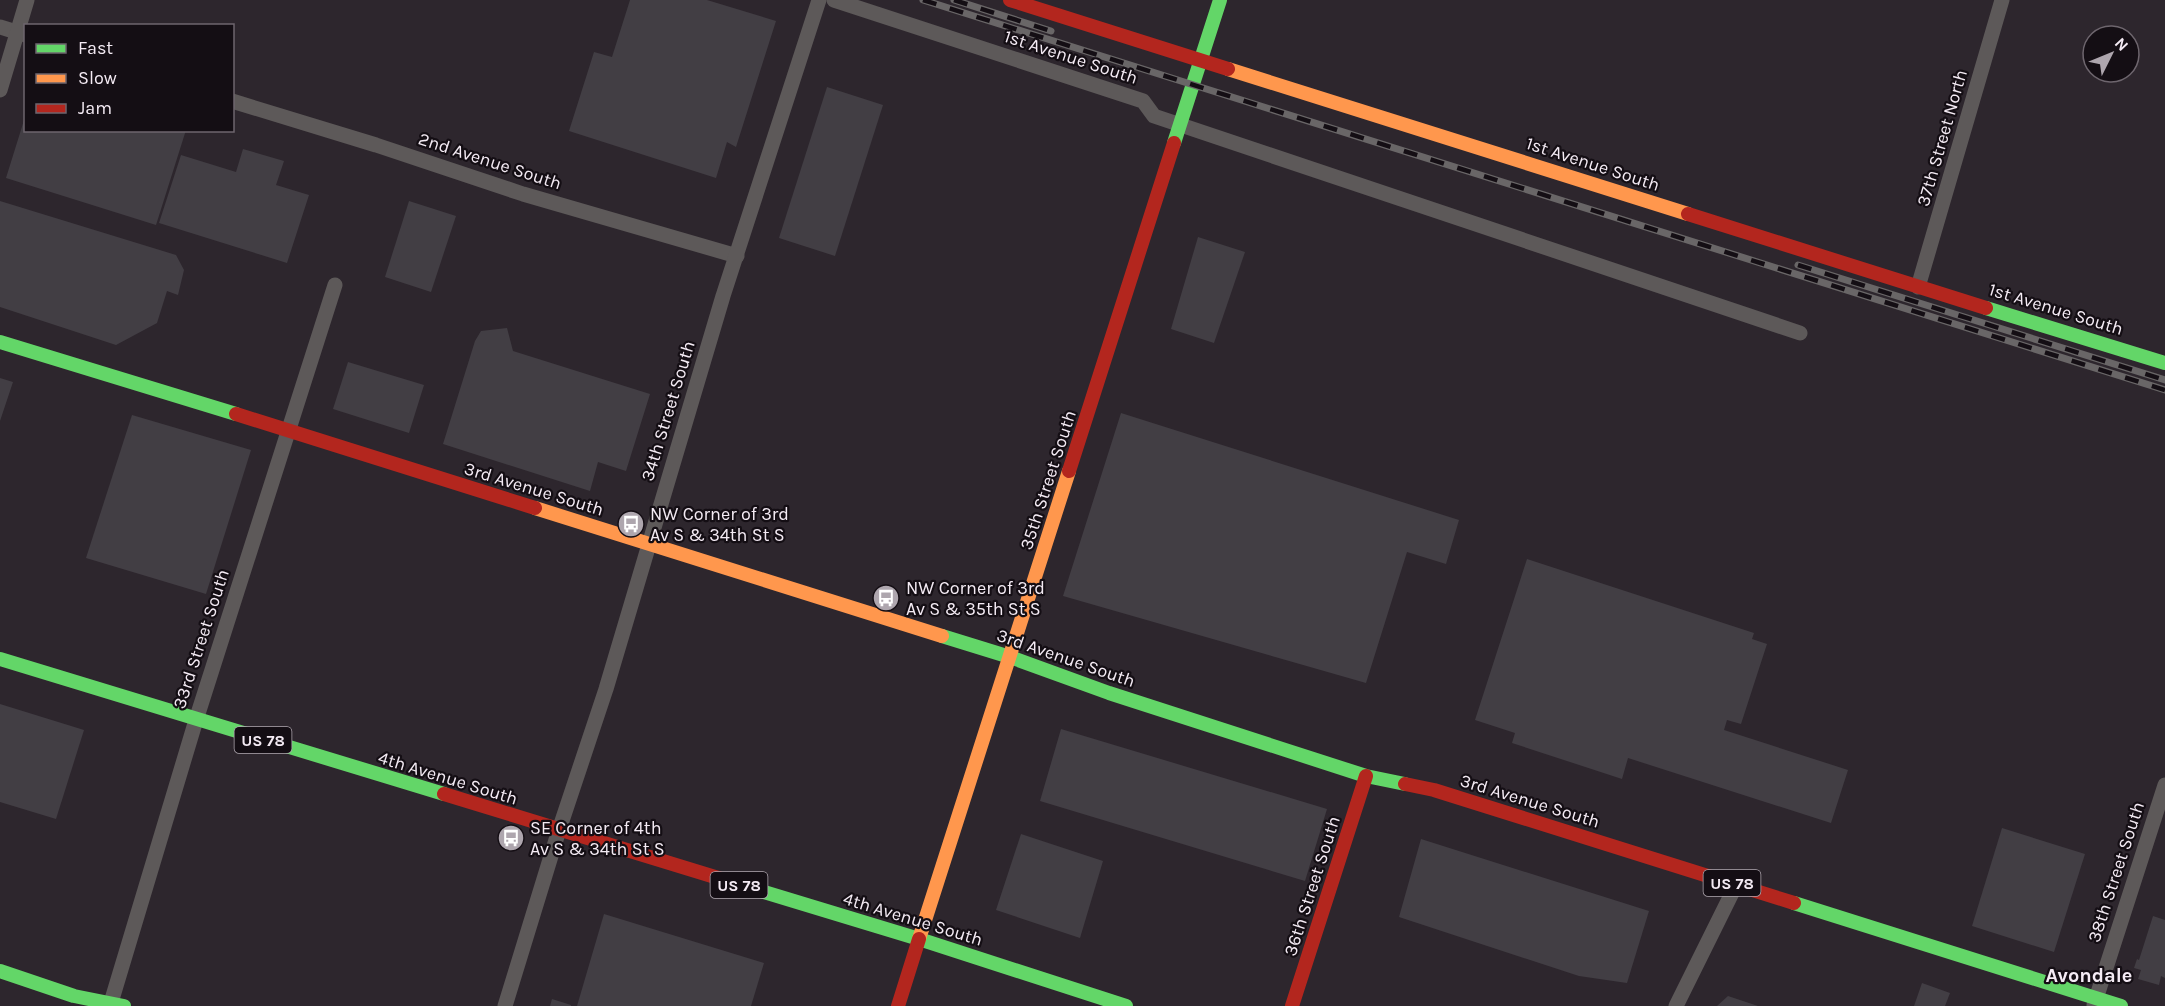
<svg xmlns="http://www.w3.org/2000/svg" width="2165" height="1006" viewBox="0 0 2165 1006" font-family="Karla,sans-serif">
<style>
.building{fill:#423e44}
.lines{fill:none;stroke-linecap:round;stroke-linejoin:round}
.street{stroke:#5d5959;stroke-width:15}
.fast{stroke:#63d668;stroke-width:14}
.slow{stroke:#ff974d;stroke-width:14}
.jam{stroke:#b3261e;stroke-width:14}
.rail-casing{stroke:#696667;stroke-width:7}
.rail{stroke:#140e14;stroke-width:4.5;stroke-dasharray:14;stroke-linecap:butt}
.labels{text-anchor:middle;stroke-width:4.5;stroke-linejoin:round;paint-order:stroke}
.shield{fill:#140e14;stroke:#b1a9b1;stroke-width:1.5}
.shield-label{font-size:16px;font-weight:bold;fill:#f4ebf4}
.street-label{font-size:18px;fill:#f4ebf4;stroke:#140e14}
.poi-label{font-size:18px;fill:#f4ebf4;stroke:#140e14;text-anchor:start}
.neighbourhood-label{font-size:20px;font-weight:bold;fill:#f4ebf4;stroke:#140e14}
</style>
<rect width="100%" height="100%" fill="#2d262d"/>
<!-- building -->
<g class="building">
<path d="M 630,0 L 707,0 L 776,21 L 736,147 L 727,142 L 716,178 L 569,131 L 594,52 L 612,57 Z"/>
<path d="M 827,87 L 883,105 L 835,256 L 779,238 Z"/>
<path d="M 25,117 L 26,130 L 186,130 L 156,225 L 6,178 Z"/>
<path d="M 243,149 L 284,161 L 276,185 L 309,195 L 287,263 L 159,223 L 181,155 L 236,172 Z"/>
<path d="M 0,201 L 176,255 L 184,270 L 178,295 L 167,291 L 157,323 L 116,345 L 0,307 Z"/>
<path d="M 409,201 L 456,216 L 431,292 L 385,277 Z"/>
<path d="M 1198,237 L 1245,252 L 1214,343 L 1171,329 Z"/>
<path d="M 507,328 L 513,351 L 650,394 L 626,471 L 598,462 L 590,491 L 443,444 L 475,341 L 481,331 Z"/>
<path d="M 348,362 L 424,385 L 409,433 L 333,409 Z"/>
<path d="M 0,378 L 13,382 L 0,421 Z"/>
<path d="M 1121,413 L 1459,520 L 1446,564 L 1407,552 L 1366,683 L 1063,596 Z"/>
<path d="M 132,415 L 251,450 L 206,594 L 86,558 Z"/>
<path d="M 1527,559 L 1754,633 L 1752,639 L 1767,644 L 1741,724 L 1727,720 L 1724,730 L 1848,770 L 1831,823 L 1628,758 L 1622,779 L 1512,743 L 1515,733 L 1475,720 Z"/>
<path d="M 0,704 L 84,730 L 56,819 L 0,802 Z"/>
<path d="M 1061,729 L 1327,809 L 1305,881 L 1040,801 Z"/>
<path d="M 2002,828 L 2085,854 L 2054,952 L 1972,926 Z"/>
<path d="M 1021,834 L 1103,861 L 1080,938 L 996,910 Z"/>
<path d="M 1421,839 L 1649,911 L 1627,983 L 1579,976 L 1399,917 Z"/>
<path d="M 604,914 L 764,963 L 751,1006 L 577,1006 Z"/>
<path d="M 2153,916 L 2165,920 L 2165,978 L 2161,976 L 2159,985 L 2138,979 L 2141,970 L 2134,968 L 2137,959 L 2139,960 Z"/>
<path d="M 1922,983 L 1950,993 L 1945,1006 L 1914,1006 Z"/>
<path d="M 1728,996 L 1758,1006 L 1717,1006 Z"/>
<path d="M 552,999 L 571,1005 L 571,1006 L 550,1006 Z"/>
</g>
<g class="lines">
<!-- street -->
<g class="street">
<path d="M 834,0 L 1143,101 L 1154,116 L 1800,333"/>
<path d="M 0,27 L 26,35"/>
<path d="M 0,90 L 27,0"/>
<path d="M 232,101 L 376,145 L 523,194 L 737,256"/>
<path d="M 1918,287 L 2002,0"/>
<path d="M 2094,1005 L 2165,785"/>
<path d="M 110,1006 L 196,720 L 335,285"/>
<path d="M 505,1006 L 559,830 L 606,689 L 723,296 L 819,0"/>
<path d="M 1676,1006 L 1736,885"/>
</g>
<!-- fast -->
<g class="fast">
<path d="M 1174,143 L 1220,0"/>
<path d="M 1986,308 L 2165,363"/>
<path d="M 0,342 L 236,414"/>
<path d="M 942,636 L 1010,657 L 1109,693 L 1366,776 L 1405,784"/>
<path d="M 0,659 L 444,794"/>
<path d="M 751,888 L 919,939 L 1126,1006"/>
<path d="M 1794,903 L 2121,1006"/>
<path d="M 0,971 L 74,996 L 124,1006"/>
</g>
<!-- slow -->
<g class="slow">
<path d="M 1228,69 L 1688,214"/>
<path d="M 535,508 L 942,636"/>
<path d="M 919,939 L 1069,471"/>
</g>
<!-- jam -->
<g class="jam">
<path d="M 1010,0 L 1228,69"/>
<path d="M 1688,214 L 1986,308"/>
<path d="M 236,414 L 535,508"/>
<path d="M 1069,471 L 1174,143"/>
<path d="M 1405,784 L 1434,790 L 1794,903"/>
<path d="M 444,794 L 751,888"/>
<path d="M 898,1006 L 919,939"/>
<path d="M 1292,1006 L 1366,776"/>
</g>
<defs>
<g id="rail">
<path d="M 923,0 L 2165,390"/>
<path d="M 954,0 L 1051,31"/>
<path d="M 1798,265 L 2165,380"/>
</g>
</defs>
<!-- rail casing -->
<use href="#rail" class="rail-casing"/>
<!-- rail -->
<use href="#rail" class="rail"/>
</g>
<!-- icons -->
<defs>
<symbol id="bus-disc" viewBox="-11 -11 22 22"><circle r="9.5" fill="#aea6ae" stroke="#140e14"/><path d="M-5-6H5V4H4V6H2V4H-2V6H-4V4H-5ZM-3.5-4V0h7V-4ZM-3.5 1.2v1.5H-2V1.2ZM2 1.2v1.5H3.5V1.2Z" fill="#fff"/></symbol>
</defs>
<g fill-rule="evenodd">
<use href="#bus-disc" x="616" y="509" width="30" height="30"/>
<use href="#bus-disc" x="871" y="583" width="30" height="30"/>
<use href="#bus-disc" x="496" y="823" width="30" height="30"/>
</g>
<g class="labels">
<!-- shield labels -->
<g class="shield">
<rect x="234.5" y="727" width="57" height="26" rx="4.5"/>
<rect x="1703.5" y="870" width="57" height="26" rx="4.5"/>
<rect x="710.5" y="872" width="57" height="26" rx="4.5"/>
</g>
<g class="shield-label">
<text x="263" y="746">US 78</text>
<text x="1732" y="889">US 78</text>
<text x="739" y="891">US 78</text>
</g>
<!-- street labels -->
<g class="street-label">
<text transform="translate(1071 57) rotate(18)" y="6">1st Avenue South</text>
<text transform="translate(1942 138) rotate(-74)" y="6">37th Street North</text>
<text transform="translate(490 161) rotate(18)" y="6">2nd Avenue South</text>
<text transform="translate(1593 164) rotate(18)" y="6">1st Avenue South</text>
<text transform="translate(2056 309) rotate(17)" y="6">1st Avenue South</text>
<text transform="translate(668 411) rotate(-73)" y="6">34th Street South</text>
<text transform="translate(1048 480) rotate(-72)" y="6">35th Street South</text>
<text transform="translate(534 489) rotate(17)" y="6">3rd Avenue South</text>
<text transform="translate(201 639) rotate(-72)" y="6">33rd Street South</text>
<text transform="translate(1066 658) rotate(19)" y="6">3rd Avenue South</text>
<text transform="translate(448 778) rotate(17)" y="6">4th Avenue South</text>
<text transform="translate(1530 801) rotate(17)" y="6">3rd Avenue South</text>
<text transform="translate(2116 872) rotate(-72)" y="6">38th Street South</text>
<text transform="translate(1312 886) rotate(-72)" y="6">36th Street South</text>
<text transform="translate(913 919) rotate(17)" y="6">4th Avenue South</text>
</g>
<!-- poi labels -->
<g class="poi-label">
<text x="650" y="520">NW Corner of 3rd<tspan x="650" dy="21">Av S &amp; 34th St S</tspan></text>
<text x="906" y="594">NW Corner of 3rd<tspan x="906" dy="21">Av S &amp; 35th St S</tspan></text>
<text x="530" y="834">SE Corner of 4th<tspan x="530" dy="21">Av S &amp; 34th St S</tspan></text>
</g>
<!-- neighbourhood labels -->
<g class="neighbourhood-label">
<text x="2089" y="982">Avondale</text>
</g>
</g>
<!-- legend -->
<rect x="24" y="24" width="210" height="108" fill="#140e14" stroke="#6e666e" stroke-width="1.5"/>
<rect x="36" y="44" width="30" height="9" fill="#63d668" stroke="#6e666e" stroke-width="1.5"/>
<text x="78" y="54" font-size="18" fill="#f4ebf4">Fast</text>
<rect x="36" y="74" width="30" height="9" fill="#ff974d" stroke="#6e666e" stroke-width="1.5"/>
<text x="78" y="84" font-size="18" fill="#f4ebf4">Slow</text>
<rect x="36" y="104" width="30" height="9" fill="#b3261e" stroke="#6e666e" stroke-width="1.5"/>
<text x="78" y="114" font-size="18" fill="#f4ebf4">Jam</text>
<!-- north arrow -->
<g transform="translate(2111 54) rotate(47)"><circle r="28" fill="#140e14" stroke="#6e666e" stroke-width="1.5"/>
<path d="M0-4.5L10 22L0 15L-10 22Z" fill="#aea6ae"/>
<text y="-9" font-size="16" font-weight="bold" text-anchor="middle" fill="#f4ebf4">N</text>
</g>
</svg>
